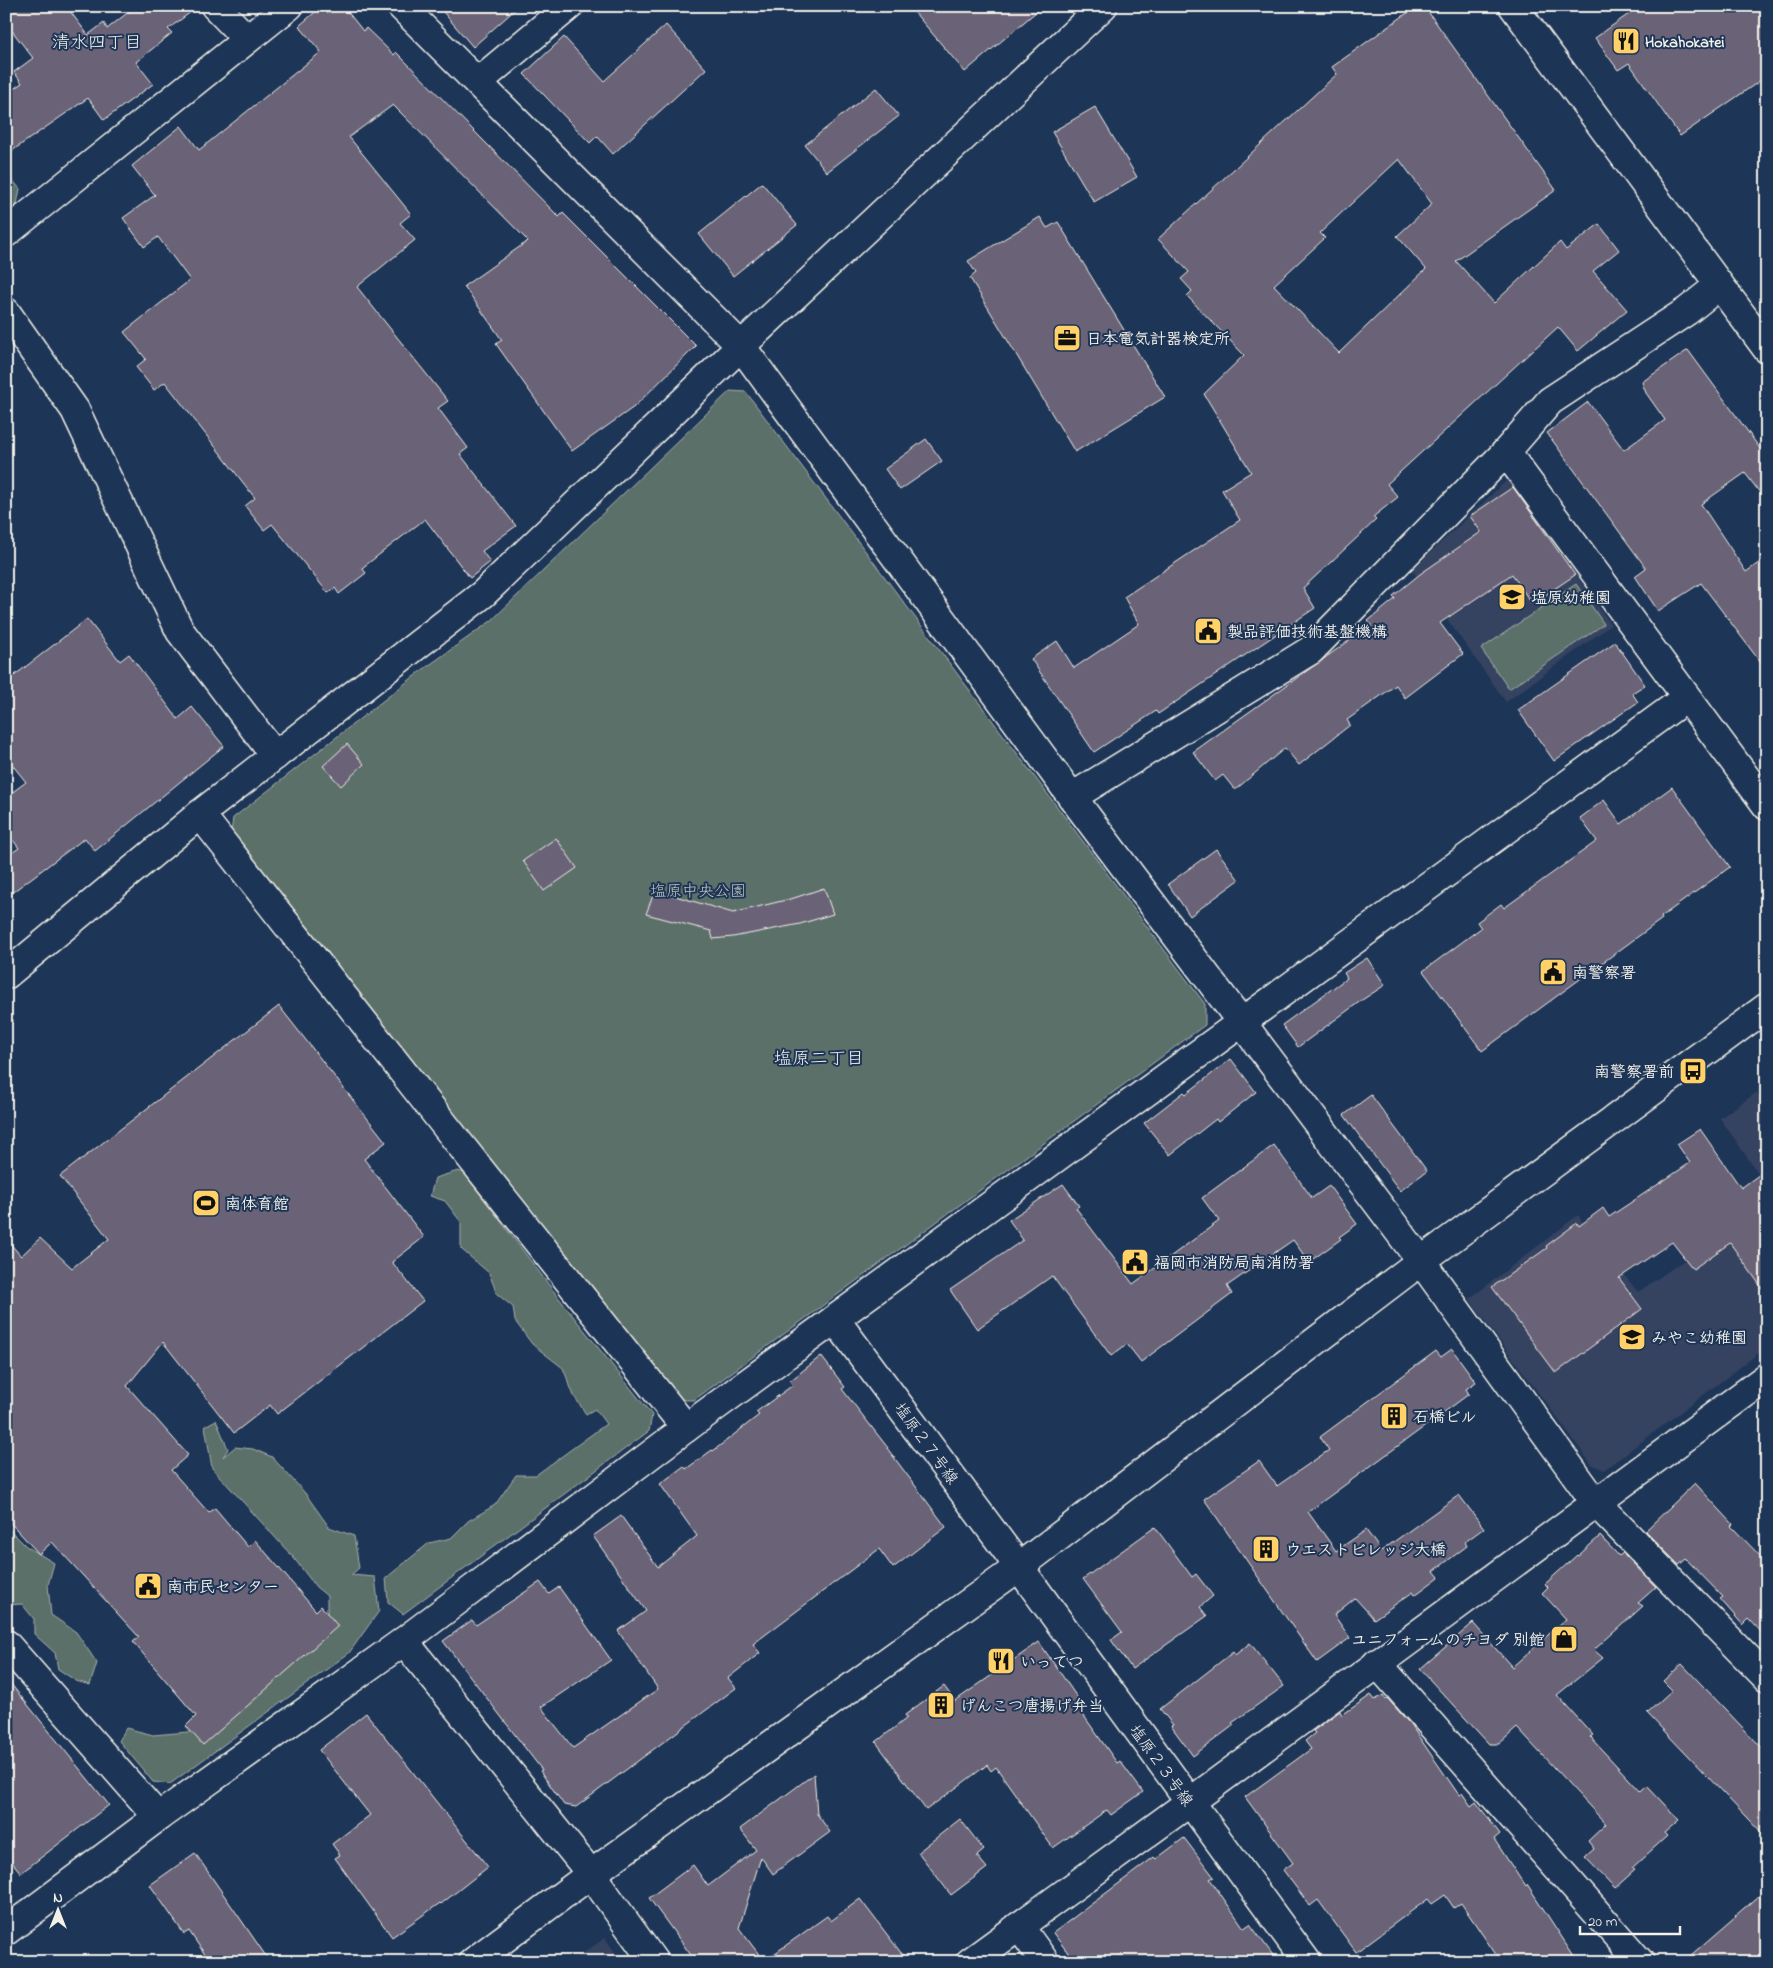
<svg xmlns="http://www.w3.org/2000/svg" width="1773" height="1968" viewBox="0 0 1773 1968" font-family="'Indie Flower','Klee One',sans-serif">
<style>
.built{fill:#344361}
.green{fill:#5b6f6b;stroke:#a8b0aa}
.building{fill:#6a6478;stroke:#f4f1e8;fill-rule:evenodd}
.lines{fill:none;stroke-linecap:round;stroke-linejoin:round}
.street-casing{stroke:#f4f1e8;stroke-width:31}
.secondary-casing{stroke:#f4f1e8;stroke-width:31}
.street{stroke:#1d3557;stroke-width:28}
.secondary{stroke:#1d3557;stroke-width:28}
.labels{text-anchor:middle;stroke-width:4;stroke-linejoin:round;paint-order:stroke}
.poi-label{font-size:16px;font-weight:bold;fill:#f4f1e8;stroke:#1d3557;text-anchor:start}
.park-label{font-size:16px;fill:#bec4bc;stroke:#1d3557}
.street-label{font-size:16px;fill:#f4f1e8;stroke:#1d3557}
.neighbourhood-label{font-size:18px;fill:#f4f1e8;stroke:#1d3557}
</style>
<rect width="100%" height="100%" fill="#1d3557"/>
<filter id="ink" filterUnits="userSpaceOnUse"><feTurbulence type="fractalNoise" baseFrequency=".02" numOctaves="2"/><feDisplacementMap in="SourceGraphic" scale="10" xChannelSelector="R" yChannelSelector="G"/><feConvolveMatrix kernelMatrix="1 2 1 2 8 2 1 2 1" color-interpolation-filters="sRGB"/></filter>
<g filter="url(#ink)">
<!-- built -->
<g class="built">
<path d="M 1510,477 L 1611,625 L 1506,702 L 1412,570 Z"/>
<path d="M 1757,1092 L 1767,1107 L 1767,1171 L 1760,1176 L 1720,1118 Z"/>
<path d="M 1767,1203 L 1767,1347 L 1604,1470 L 1591,1464 L 1469,1299 L 1578,1215 L 1585,1226 L 1638,1292 Z"/>
<path d="M 605,1938 L 622,1962 L 570,1962 Z"/>
</g>
<!-- green -->
<g class="green">
<path d="M 6,172 L 20,189 L 15,214 L 6,224 Z"/>
<path d="M 730,391 L 746,392 L 1205,1004 L 1205,1025 L 694,1400 L 676,1400 L 230,840 L 233,818 L 421,671 L 491,621 Z"/>
<path d="M 1576,584 L 1604,624 L 1509,689 L 1481,649 Z"/>
<path d="M 458,1171 L 464,1173 L 565,1306 L 652,1415 L 649,1431 L 403,1614 L 388,1602 L 386,1578 L 429,1543 L 451,1538 L 468,1521 L 495,1505 L 516,1475 L 536,1475 L 606,1424 L 595,1409 L 586,1414 L 574,1396 L 563,1368 L 532,1344 L 515,1321 L 513,1307 L 497,1294 L 489,1273 L 461,1249 L 461,1222 L 445,1201 L 430,1196 L 435,1178 Z"/>
<path d="M 216,1420 L 228,1449 L 223,1457 L 235,1447 L 253,1449 L 272,1457 L 305,1493 L 329,1527 L 354,1536 L 359,1568 L 351,1575 L 375,1577 L 379,1611 L 349,1653 L 170,1784 L 153,1782 L 119,1741 L 126,1728 L 153,1735 L 199,1731 L 327,1616 L 327,1596 L 316,1587 L 293,1557 L 212,1468 L 205,1426 Z"/>
<path d="M 6,1526 L 26,1546 L 54,1563 L 48,1585 L 51,1615 L 76,1632 L 97,1663 L 90,1685 L 76,1681 L 58,1669 L 55,1653 L 34,1634 L 34,1619 L 22,1604 L 6,1605 Z"/>
</g>
<!-- building -->
<g class="building">
<path d="M 6,6 L 66,6 L 88,35 L 104,23 L 107,29 L 136,6 L 199,6 L 168,29 L 172,33 L 136,62 L 153,84 L 104,120 L 88,98 L 6,155 L 6,94 L 22,83 L 14,72 L 33,58 L 6,23 Z"/>
<path d="M 322,6 L 343,6 L 363,31 L 366,28 L 394,55 L 396,52 L 559,217 L 563,213 L 696,346 L 634,407 L 572,451 L 496,344 L 502,340 L 464,286 L 528,241 L 393,105 L 349,137 L 411,214 L 400,223 L 415,240 L 357,287 L 448,401 L 438,408 L 468,448 L 460,454 L 516,526 L 482,551 L 490,562 L 470,578 L 425,519 L 362,568 L 366,573 L 339,594 L 335,588 L 328,593 L 272,524 L 264,530 L 245,506 L 255,498 L 165,382 L 154,390 L 136,367 L 146,359 L 124,332 L 190,280 L 158,237 L 144,247 L 123,218 L 155,195 L 132,166 L 181,126 L 199,150 L 321,52 L 299,26 Z"/>
<path d="M 438,6 L 519,6 L 473,47 Z"/>
<path d="M 909,6 L 1043,6 L 965,72 Z"/>
<path d="M 1417,6 L 1424,6 L 1556,190 L 1456,261 L 1494,303 L 1560,242 L 1566,250 L 1599,224 L 1619,250 L 1593,271 L 1627,310 L 1578,351 L 1558,327 L 1387,484 L 1398,497 L 1373,517 L 1376,520 L 1303,588 L 1315,608 L 1158,714 L 1156,711 L 1094,752 L 1031,659 L 1057,641 L 1074,668 L 1139,624 L 1124,597 L 1240,520 L 1222,490 L 1251,472 L 1204,394 L 1244,355 L 1187,296 L 1192,291 L 1181,279 L 1189,272 L 1158,239 L 1337,74 L 1332,67 ZM 1399,159 L 1432,204 L 1397,236 L 1426,269 L 1339,353 L 1274,285 L 1325,238 L 1320,233 Z"/>
<path d="M 1640,6 L 1767,6 L 1767,76 L 1680,136 L 1629,63 L 1618,70 L 1595,38 Z"/>
<path d="M 666,25 L 706,69 L 613,154 L 597,136 L 590,143 L 524,74 L 564,37 L 604,81 Z"/>
<path d="M 876,88 L 899,116 L 827,172 L 805,145 Z"/>
<path d="M 1095,107 L 1137,177 L 1094,202 L 1052,132 Z"/>
<path d="M 762,183 L 797,225 L 733,276 L 699,234 Z"/>
<path d="M 1040,217 L 1047,228 L 1058,222 L 1165,397 L 1075,452 L 970,278 L 976,273 L 968,261 Z"/>
<path d="M 1688,350 L 1767,458 L 1767,502 L 1745,473 L 1701,504 L 1746,572 L 1767,557 L 1767,671 L 1701,583 L 1658,611 L 1635,576 L 1646,568 L 1547,433 L 1588,402 L 1624,450 L 1665,420 L 1646,393 L 1642,382 Z"/>
<path d="M 926,439 L 942,461 L 900,490 L 885,469 Z"/>
<path d="M 1513,487 L 1575,575 L 1532,604 L 1512,574 L 1440,623 L 1463,654 L 1405,698 L 1396,685 L 1347,720 L 1350,725 L 1299,765 L 1285,748 L 1235,790 L 1223,775 L 1215,781 L 1193,752 L 1371,625 L 1368,621 L 1395,599 L 1393,596 L 1420,574 L 1481,532 L 1470,516 Z"/>
<path d="M 87,619 L 120,661 L 129,654 L 178,719 L 192,707 L 224,746 L 95,851 L 85,838 L 6,897 L 6,857 L 19,848 L 6,831 L 6,797 L 26,782 L 6,757 L 6,682 Z"/>
<path d="M 1615,642 L 1645,685 L 1632,693 L 1638,702 L 1554,761 L 1518,710 Z"/>
<path d="M 347,744 L 364,764 L 341,786 L 323,766 Z"/>
<path d="M 1672,787 L 1730,867 L 1661,917 L 1662,919 L 1482,1051 L 1423,971 L 1481,928 L 1477,922 L 1501,904 L 1504,908 L 1597,841 L 1580,818 L 1604,800 L 1621,824 Z"/>
<path d="M 556,838 L 577,868 L 544,891 L 523,861 Z"/>
<path d="M 1216,849 L 1239,880 L 1190,916 L 1168,884 Z"/>
<path d="M 824,888 L 833,914 L 800,924 L 733,937 L 713,939 L 711,931 L 646,914 L 655,890 L 733,913 L 794,898 Z"/>
<path d="M 1367,958 L 1385,985 L 1362,1000 L 1298,1047 L 1282,1025 L 1347,978 L 1344,973 Z"/>
<path d="M 279,1006 L 386,1142 L 364,1159 L 424,1237 L 392,1262 L 423,1301 L 277,1414 L 270,1405 L 234,1433 L 163,1342 L 127,1386 L 188,1455 L 171,1470 L 209,1513 L 215,1508 L 248,1547 L 255,1540 L 316,1611 L 321,1606 L 338,1626 L 203,1745 L 186,1726 L 196,1716 L 133,1642 L 139,1637 L 52,1542 L 39,1554 L 6,1518 L 6,1239 L 21,1256 L 40,1238 L 72,1268 L 109,1239 L 60,1176 Z"/>
<path d="M 1231,1059 L 1256,1092 L 1218,1122 L 1216,1119 L 1170,1155 L 1144,1123 L 1184,1092 L 1186,1094 Z"/>
<path d="M 1371,1095 L 1427,1171 L 1400,1191 L 1344,1115 Z"/>
<path d="M 1700,1129 L 1741,1188 L 1767,1169 L 1767,1295 L 1730,1243 L 1693,1269 L 1672,1242 L 1619,1278 L 1642,1309 L 1556,1373 L 1492,1287 L 1547,1248 L 1546,1246 L 1577,1223 L 1579,1226 L 1603,1208 L 1609,1217 L 1690,1163 L 1677,1144 Z"/>
<path d="M 1274,1145 L 1312,1198 L 1329,1186 L 1357,1224 L 1339,1237 L 1341,1239 L 1309,1262 L 1293,1240 L 1227,1286 L 1232,1294 L 1141,1362 L 1127,1344 L 1111,1356 L 1052,1276 L 977,1329 L 950,1290 L 1023,1240 L 1009,1220 L 1063,1184 L 1079,1206 L 1076,1208 L 1133,1284 L 1219,1221 L 1202,1198 Z"/>
<path d="M 1452,1349 L 1476,1382 L 1466,1389 L 1469,1394 L 1308,1512 L 1336,1551 L 1366,1530 L 1381,1551 L 1459,1495 L 1484,1528 L 1465,1542 L 1467,1546 L 1434,1571 L 1439,1577 L 1415,1595 L 1413,1592 L 1374,1619 L 1355,1598 L 1334,1615 L 1350,1638 L 1317,1662 L 1204,1499 L 1259,1461 L 1277,1486 L 1329,1450 L 1320,1437 L 1436,1351 L 1441,1357 Z"/>
<path d="M 821,1356 L 845,1387 L 842,1389 L 888,1448 L 887,1448 L 946,1527 L 893,1568 L 879,1549 L 753,1644 L 760,1653 L 728,1678 L 736,1688 L 576,1807 L 564,1805 L 540,1771 L 542,1770 L 443,1641 L 472,1620 L 476,1625 L 540,1582 L 549,1594 L 559,1587 L 611,1660 L 541,1707 L 573,1748 L 658,1689 L 618,1631 L 646,1611 L 593,1536 L 621,1516 L 658,1567 L 697,1536 L 660,1484 L 684,1466 L 686,1469 L 712,1450 L 713,1451 L 759,1415 L 756,1412 L 793,1385 L 790,1381 Z"/>
<path d="M 1695,1483 L 1733,1524 L 1731,1526 L 1767,1563 L 1767,1638 L 1749,1619 L 1743,1625 L 1720,1599 L 1723,1597 L 1686,1559 L 1679,1565 L 1645,1531 Z"/>
<path d="M 1155,1527 L 1192,1577 L 1196,1574 L 1213,1596 L 1200,1607 L 1207,1616 L 1132,1669 L 1111,1640 L 1122,1632 L 1083,1579 Z"/>
<path d="M 1600,1536 L 1619,1556 L 1623,1553 L 1656,1587 L 1638,1603 L 1643,1606 L 1594,1650 L 1603,1658 L 1557,1695 L 1593,1735 L 1590,1737 L 1641,1792 L 1647,1786 L 1679,1820 L 1664,1833 L 1667,1836 L 1632,1868 L 1635,1870 L 1615,1888 L 1585,1857 L 1594,1849 L 1588,1841 L 1606,1824 L 1517,1728 L 1499,1744 L 1489,1744 L 1420,1669 L 1473,1623 L 1512,1667 L 1566,1619 L 1542,1593 L 1548,1587 L 1545,1584 L 1577,1555 L 1578,1556 Z"/>
<path d="M 1039,1642 L 1081,1703 L 1077,1706 L 1117,1763 L 1120,1761 L 1143,1792 L 1111,1815 L 1107,1810 L 1053,1848 L 996,1767 L 991,1771 L 987,1765 L 926,1810 L 876,1742 L 907,1718 L 905,1715 L 944,1686 L 955,1701 Z"/>
<path d="M 1250,1643 L 1284,1686 L 1232,1723 L 1234,1725 L 1193,1756 L 1171,1726 L 1173,1725 L 1160,1709 L 1233,1652 L 1235,1655 Z"/>
<path d="M 1682,1664 L 1767,1753 L 1767,1839 L 1647,1713 L 1672,1690 L 1663,1681 Z"/>
<path d="M 6,1678 L 109,1805 L 21,1873 L 6,1855 Z"/>
<path d="M 1371,1695 L 1375,1700 L 1383,1695 L 1386,1700 L 1387,1698 L 1410,1724 L 1459,1795 L 1462,1793 L 1471,1806 L 1476,1802 L 1500,1834 L 1494,1839 L 1525,1886 L 1527,1884 L 1578,1962 L 1501,1962 L 1461,1903 L 1454,1908 L 1445,1895 L 1432,1904 L 1428,1899 L 1356,1952 L 1318,1900 L 1310,1906 L 1283,1870 L 1293,1863 L 1245,1797 L 1311,1749 L 1305,1741 L 1315,1733 L 1313,1731 L 1340,1711 L 1342,1715 Z"/>
<path d="M 366,1713 L 488,1867 L 441,1904 L 440,1903 L 392,1937 L 335,1858 L 340,1855 L 332,1844 L 370,1815 L 319,1750 Z"/>
<path d="M 814,1774 L 817,1814 L 830,1832 L 773,1874 L 761,1857 L 739,1928 L 764,1961 L 827,1916 L 831,1921 L 860,1899 L 908,1962 L 696,1962 L 649,1898 L 693,1865 L 708,1886 L 756,1850 L 740,1829 Z"/>
<path d="M 960,1819 L 984,1850 L 977,1856 L 987,1868 L 951,1895 L 918,1852 Z"/>
<path d="M 1184,1838 L 1214,1877 L 1210,1879 L 1244,1928 L 1250,1924 L 1278,1962 L 1075,1962 L 1053,1933 L 1154,1857 L 1156,1859 Z"/>
<path d="M 195,1853 L 270,1962 L 210,1962 L 189,1931 L 184,1934 L 150,1885 Z"/>
<path d="M 1767,1889 L 1767,1948 L 1750,1962 L 1683,1962 Z"/>
</g>
<g class="lines">
<defs>
<g id="street">
<path d="M 215,6 L 247,39"/>
<path d="M 401,6 L 741,346 L 1072,797 L 1421,1261 L 1596,1503 L 1767,1678"/>
<path d="M 478,82 L 569,6"/>
<path d="M 6,233 L 289,6"/>
<path d="M 6,312 L 75,410 L 180,631 L 275,756"/>
<path d="M 1506,452 L 1767,806"/>
<path d="M 1072,797 L 1311,650 L 1506,452 L 1550,401 L 1687,311 L 1718,286"/>
<path d="M 200,814 L 447,1128 L 686,1428"/>
<path d="M 6,975 L 200,814 L 483,594 L 741,346 L 1103,6"/>
<path d="M 835,1319 L 1019,1567"/>
<path d="M 404,1641 L 591,1874 L 654,1962"/>
<path d="M 6,1644 L 158,1817"/>
<path d="M 1377,1663 L 1640,1962"/>
<path d="M 1019,1926 L 1045,1962"/>
<path d="M 6,1931 L 158,1817 L 404,1641 L 686,1428 L 835,1319 L 1686,698"/>
</g>
<g id="secondary">
<path d="M 1513,6 L 1767,349"/>
<path d="M 1019,1567 L 1307,1962"/>
<path d="M 473,1962 L 591,1874 L 1019,1567 L 1421,1261 L 1767,1007"/>
<path d="M 970,1962 L 1190,1802 L 1767,1377"/>
</g>
</defs>
<!-- street casing -->
<use href="#street" class="street-casing"/>
<!-- secondary casing -->
<use href="#secondary" class="secondary-casing"/>
<!-- street -->
<use href="#street" class="street"/>
<!-- secondary -->
<use href="#secondary" class="secondary"/>
</g>
</g>
<!-- icons -->
<defs>
<symbol id="restaurant-square" viewBox="-11 -11 22 22"><rect x="-9" y="-9" width="18" height="18" rx="4" fill="#ffd166" stroke="#1d3557"/><path d="M-5-6h1v4h1v-4h1v4h1v-4h1v5L-1.5 .5V6h-2V.5L-5-1ZM5-6V6H3V1.5H1.5Q1.5-4 5-6Z" fill="#111"/></symbol>
<symbol id="office-square" viewBox="-11 -11 22 22"><rect x="-9" y="-9" width="18" height="18" rx="4" fill="#ffd166" stroke="#1d3557"/><path d="M-6-3h4V-5.5h4V-3h4V5H-6ZM-1-4.5V-3h2v-1.5ZM-6 0V1H6V0Z" fill="#111"/></symbol>
<symbol id="school-square" viewBox="-11 -11 22 22"><rect x="-9" y="-9" width="18" height="18" rx="4" fill="#ffd166" stroke="#1d3557"/><path d="M0-5L7-2L0 1L-7-2ZM-4 1L0 2.5L4 1V4Q0 6-4 4Z" fill="#111"/></symbol>
<symbol id="civic-square" viewBox="-11 -11 22 22"><rect x="-9" y="-9" width="18" height="18" rx="4" fill="#ffd166" stroke="#1d3557"/><path d="M-.6-6.5H3V-4.5H.6V-3L4-1V1h2V6H-6V1h2V-1L-.6-3ZM-1.2 2.5V6h2.4V2.5Z" fill="#111"/></symbol>
<symbol id="bus-square" viewBox="-11 -11 22 22"><rect x="-9" y="-9" width="18" height="18" rx="4" fill="#ffd166" stroke="#1d3557"/><path d="M-5-6H5V4H4V6H2V4H-2V6H-4V4H-5ZM-3.5-4V0h7V-4ZM-3.5 1.2v1.5H-2V1.2ZM2 1.2v1.5H3.5V1.2Z" fill="#111"/></symbol>
<symbol id="stadium-square" viewBox="-11 -11 22 22"><rect x="-9" y="-9" width="18" height="18" rx="4" fill="#ffd166" stroke="#1d3557"/><path d="M0-5a6.5 5 0 1 0 0 10a6.5 5 0 1 0 0-10ZM-3.5-1.8h7v3.6h-7Z" fill="#111"/></symbol>
<symbol id="building-square" viewBox="-11 -11 22 22"><rect x="-9" y="-9" width="18" height="18" rx="4" fill="#ffd166" stroke="#1d3557"/><path d="M-4-6H4V6H1V3H-1V6H-4ZM-2.5-4.3h1.7v1.8h-1.7ZM.8-4.3h1.7v1.8H.8ZM-2.5-1h1.7V.8h-1.7ZM.8-1h1.7V.8H.8Z" fill="#111"/></symbol>
<symbol id="shop-square" viewBox="-11 -11 22 22"><rect x="-9" y="-9" width="18" height="18" rx="4" fill="#ffd166" stroke="#1d3557"/><path d="M-5-2.5h2.3a2.7 3.5 0 0 1 5.4 0H5L5.5 6h-11ZM-1.5-2.5h3a1.5 2.3 0 0 0-3 0Z" fill="#111"/></symbol>
</defs>
<g fill-rule="evenodd">
<use href="#restaurant-square" x="1610" y="25" width="32" height="32"/>
<use href="#office-square" x="1051" y="322" width="32" height="32"/>
<use href="#school-square" x="1496" y="581" width="32" height="32"/>
<use href="#civic-square" x="1192" y="615" width="32" height="32"/>
<use href="#civic-square" x="1537" y="956" width="32" height="32"/>
<use href="#bus-square" x="1677" y="1055" width="32" height="32"/>
<use href="#stadium-square" x="190" y="1187" width="32" height="32"/>
<use href="#civic-square" x="1119" y="1246" width="32" height="32"/>
<use href="#school-square" x="1616" y="1321" width="32" height="32"/>
<use href="#building-square" x="1378" y="1400" width="32" height="32"/>
<use href="#building-square" x="1250" y="1533" width="32" height="32"/>
<use href="#civic-square" x="132" y="1570" width="32" height="32"/>
<use href="#shop-square" x="1548" y="1623" width="32" height="32"/>
<use href="#restaurant-square" x="985" y="1645" width="32" height="32"/>
<use href="#building-square" x="925" y="1689" width="32" height="32"/>
</g>
<g class="labels">
<!-- poi labels -->
<g class="poi-label">
<text x="1645" y="47">Hokahokatei</text>
<text x="1086" y="344">日本電気計器検定所</text>
<text x="1531" y="603">塩原幼稚園</text>
<text x="1227" y="637">製品評価技術基盤機構</text>
<text x="1572" y="978">南警察署</text>
<text x="1674" y="1077" text-anchor="end">南警察署前</text>
<text x="225" y="1209">南体育館</text>
<text x="1154" y="1268">福岡市消防局南消防署</text>
<text x="1651" y="1343">みやこ幼稚園</text>
<text x="1413" y="1422">石橋ビル</text>
<text x="1285" y="1555">ウエストビレッジ大橋</text>
<text x="167" y="1592">南市民センター</text>
<text x="1545" y="1645" text-anchor="end">ユニフォームのチヨダ 別館</text>
<text x="1020" y="1667">いってつ</text>
<text x="960" y="1711">げんこつ唐揚げ弁当</text>
</g>
<!-- park labels -->
<g class="park-label">
<text x="698" y="896">塩原中央公園</text>
</g>
<!-- street labels -->
<g class="street-label">
<text transform="translate(927 1443) rotate(54)" y="6">塩原２７号線</text>
<text transform="translate(1162 1765) rotate(54)" y="6">塩原２３号線</text>
</g>
<!-- neighbourhood labels -->
<g class="neighbourhood-label">
<text x="97" y="48">清水四丁目</text>
<text x="819" y="1064">塩原二丁目</text>
</g>
</g>
<!-- margin -->
<rect width="1773" height="1968" fill="none" stroke="#1d3557" stroke-width="25"/>
<rect x="12" y="12" width="1748" height="1943" fill="none" stroke="#f4f1e8" stroke-width="2" filter="url(#ink)"/>
<!-- north arrow -->
<g transform="translate(58 1910)" stroke="#1d3557" stroke-width="4" paint-order="stroke">
<path d="M0-4L9 19L0 12L-9 19Z" fill="#f4f1e8"/>
<text y="-8" font-size="14" font-weight="bold" text-anchor="middle" fill="#f4f1e8">N</text>
</g>
<!-- scale -->
<path d="M1580 1926v8h100v-8" fill="none" stroke="#f4f1e8" stroke-width="2.5"/>
<text x="1588" y="1926" font-size="15" fill="#f4f1e8" stroke="#1d3557" stroke-width="4" paint-order="stroke">20 m</text>
</svg>
